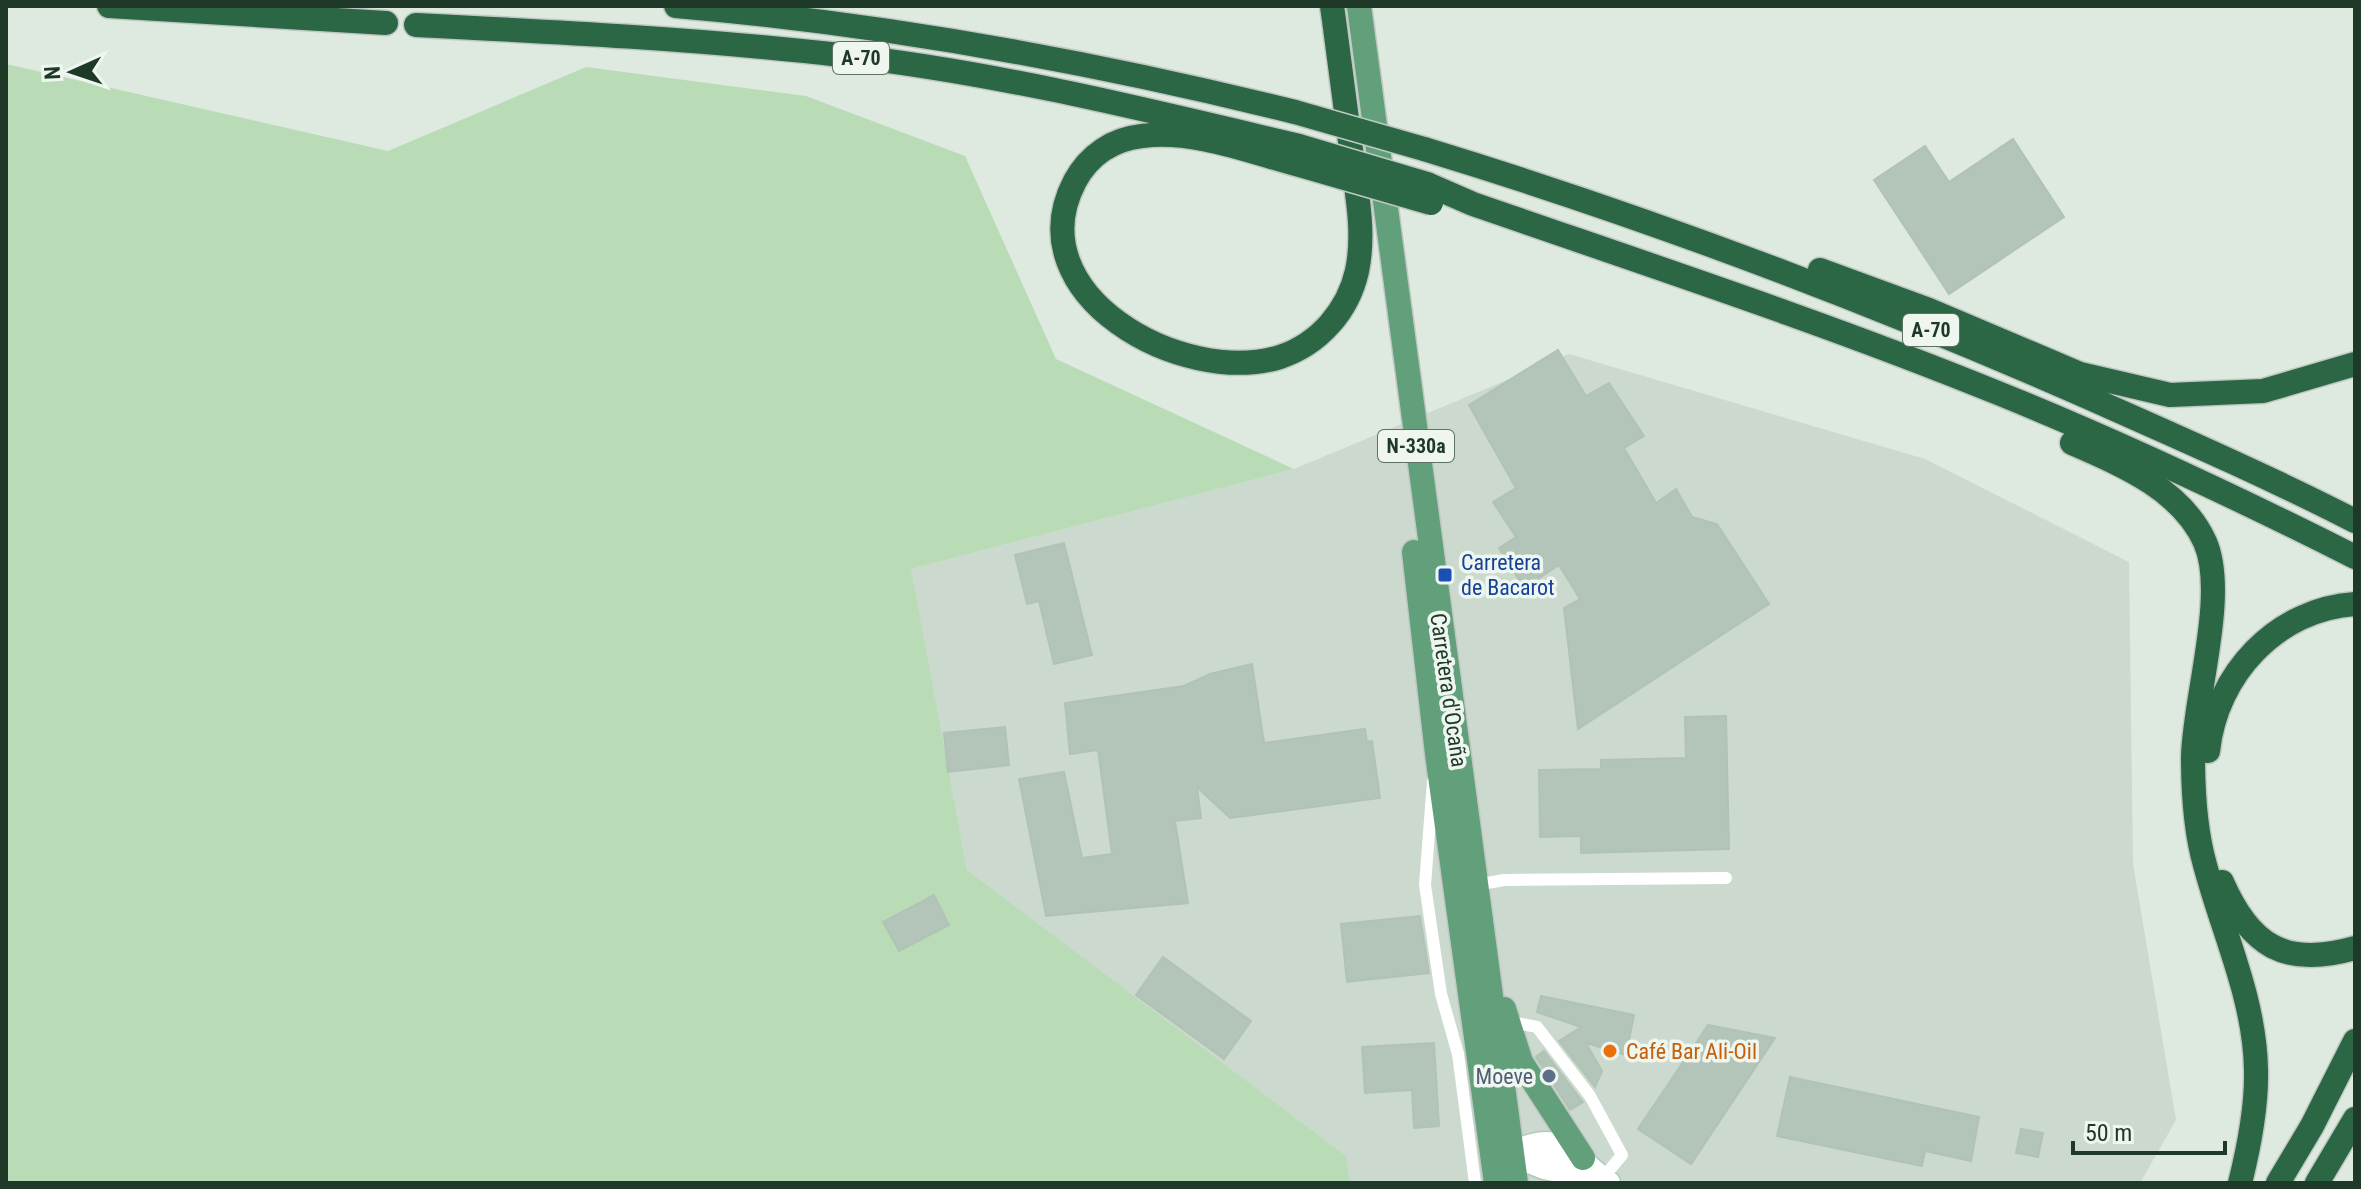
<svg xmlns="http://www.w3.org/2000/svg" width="2361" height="1189" viewBox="0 0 2361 1189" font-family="'Roboto Condensed',sans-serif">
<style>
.built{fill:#ccd9ce}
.green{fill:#b9dcb6}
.building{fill:#b3c4b8;stroke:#b0c3b5;stroke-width:2}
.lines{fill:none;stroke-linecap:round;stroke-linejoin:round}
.secondary-casing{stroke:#b1cab8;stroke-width:27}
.primary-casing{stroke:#c0c8c3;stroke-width:27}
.highway-casing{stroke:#c0c8c3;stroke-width:27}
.lane{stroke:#fff;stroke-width:12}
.secondary{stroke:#fff;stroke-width:24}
.primary{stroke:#61a07a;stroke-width:24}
.highway{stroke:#2b6645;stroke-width:24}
.highway-bridge-casing{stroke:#c0c8c3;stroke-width:27;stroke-linecap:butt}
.highway-bridge{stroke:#2b6645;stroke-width:24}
.transit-dot{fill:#1a4fb4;stroke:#eef6ef;stroke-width:3}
.food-dot{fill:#e8710a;stroke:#eef6ef;stroke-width:3}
.service-dot{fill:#5c6f8a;stroke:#eef6ef;stroke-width:3}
.labels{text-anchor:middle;stroke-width:7;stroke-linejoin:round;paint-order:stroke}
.shield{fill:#eef6ef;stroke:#5d7264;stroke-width:2}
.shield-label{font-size:20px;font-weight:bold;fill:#1f3929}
.transit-label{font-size:22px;fill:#164399;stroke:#eef6ef;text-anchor:start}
.street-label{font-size:22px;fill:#1f3929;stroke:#eef6ef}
.food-label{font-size:22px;fill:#c56008;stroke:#eef6ef;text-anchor:start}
.service-label{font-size:22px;fill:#4e5e75;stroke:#eef6ef;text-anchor:end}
</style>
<rect width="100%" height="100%" fill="#deeae0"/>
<!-- built -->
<path class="built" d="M 1569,354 L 1925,459 L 2129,562 L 2133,864 L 2176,1120 L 2140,1183 L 1350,1183 L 1345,1156 L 967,870 L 910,569 L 1294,469 Z"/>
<!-- green -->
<path class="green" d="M 6,64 L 388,151 L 586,67 L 806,96 L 965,156 L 1056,359 L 1294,469 L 911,569 L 967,870 L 1346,1156 L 1350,1183 L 6,1183 Z"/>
<!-- building -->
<g class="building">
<path d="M 2013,139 L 2064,217 L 1949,294 L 1874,180 L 1925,146 L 1949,182 Z"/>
<path d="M 1558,350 L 1586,396 L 1609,383 L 1644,436 L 1624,448 L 1656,503 L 1676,489 L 1692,517 L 1717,524 L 1769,604 L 1578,729 L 1564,608 L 1580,599 L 1559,565 L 1524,588 L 1499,548 L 1516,537 L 1493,502 L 1516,488 L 1469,405 Z"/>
<path d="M 1064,543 L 1092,655 L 1054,664 L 1039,601 L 1027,604 L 1015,555 Z"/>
<path d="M 1252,664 L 1264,743 L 1365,729 L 1367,742 L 1372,741 L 1380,798 L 1230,818 L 1197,787 L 1201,818 L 1175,821 L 1188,903 L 1046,916 L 1019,779 L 1064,772 L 1082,858 L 1112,854 L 1098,750 L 1070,754 L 1065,703 L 1184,686 L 1210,674 Z"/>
<path d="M 1726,716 L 1729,849 L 1581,853 L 1581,836 L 1540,837 L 1539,770 L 1601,769 L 1601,760 L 1686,758 L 1685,717 Z"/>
<path d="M 1005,727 L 1009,765 L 948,772 L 944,733 Z"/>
<path d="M 934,895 L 949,925 L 899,951 L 883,922 Z"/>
<path d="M 1420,916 L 1429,973 L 1347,982 L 1341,924 Z"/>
<path d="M 1163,957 L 1251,1021 L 1224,1059 L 1136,995 Z"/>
<path d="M 1541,996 L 1634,1015 L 1626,1055 L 1586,1043 L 1602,1071 L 1595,1087 L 1559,1041 L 1581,1027 L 1537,1012 Z"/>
<path d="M 1708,1025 L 1775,1038 L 1691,1164 L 1638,1129 Z"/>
<path d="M 1434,1043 L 1439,1126 L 1414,1128 L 1412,1090 L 1365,1093 L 1362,1047 Z"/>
<path d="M 1544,1051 L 1582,1101 L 1583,1102 L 1570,1110 L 1536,1057 Z"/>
<path d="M 1790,1077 L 1979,1117 L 1971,1161 L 1925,1151 L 1922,1166 L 1777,1136 Z"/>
<path d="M 2021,1129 L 2043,1133 L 2038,1157 L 2016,1153 Z"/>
</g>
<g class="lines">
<defs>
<g id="secondary">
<path d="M 1512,1154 C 1563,1128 1572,1158 1608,1183"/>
<path d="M 1512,1154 L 1544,1167 L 1602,1179"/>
</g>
<g id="primary">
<path d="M 1359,6 L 1516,1183"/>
<path d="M 1414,552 L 1437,754 L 1496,1183"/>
<path d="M 1504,1009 L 1521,1062 L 1583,1158"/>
</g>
<g id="highway">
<path d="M 109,6 L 386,23"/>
<path d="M 676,6 C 886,24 1090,61 1295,112"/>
<path d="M 416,25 C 558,32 699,39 840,55 C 995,72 1147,110 1299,146"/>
<path d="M 1424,149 C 1651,218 1874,303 2092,399 C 2180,438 2269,477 2355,521"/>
<path d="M 1303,166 C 1253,153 1195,129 1142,136 C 1113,139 1089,155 1075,181 C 1015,295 1183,387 1280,357 C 1319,344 1348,311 1357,271 C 1365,233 1357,195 1352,157 C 1345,106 1339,56 1332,6"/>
<path d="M 1427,184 L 1473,204 C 1649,265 1826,323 1998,393 C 2119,442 2238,498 2355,557"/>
<path d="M 1820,270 L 1929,310 L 2080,374 L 2170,395 L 2263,391 L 2355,364"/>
<path d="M 2072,443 C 2122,465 2181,489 2205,542 C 2228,594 2194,699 2193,757 C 2193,793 2195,830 2205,865 C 2223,933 2255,999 2256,1070 C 2257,1108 2249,1147 2240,1183"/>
<path d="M 2208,751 C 2216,674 2277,609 2355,604"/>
<path d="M 2222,882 C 2250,946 2285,968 2355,948"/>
<path d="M 2278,1183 L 2312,1126 L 2355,1041"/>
<path d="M 2317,1183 L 2355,1119"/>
</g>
</defs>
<!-- secondary casing -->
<use href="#secondary" class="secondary-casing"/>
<!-- primary casing -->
<use href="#primary" class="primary-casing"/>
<!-- highway casing -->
<use href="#highway" class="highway-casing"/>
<!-- lane -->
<g class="lane">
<path d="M 1433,781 L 1425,885 L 1441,994 L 1458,1054 L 1475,1183"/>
<path d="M 1476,885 L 1504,880 L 1726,878"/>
<path d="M 1507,1021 L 1537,1027 L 1590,1096 L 1622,1155 L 1602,1179"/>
</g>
<!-- secondary -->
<use href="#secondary" class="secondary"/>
<!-- primary -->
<use href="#primary" class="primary"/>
<!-- highway -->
<use href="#highway" class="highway"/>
<defs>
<g id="highway-bridge">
<path d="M 1295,112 L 1424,149"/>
<path d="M 1299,146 L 1427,184"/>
<path d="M 1303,166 L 1431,203"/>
</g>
</defs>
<!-- highway-bridge casing -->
<use href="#highway-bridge" class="highway-bridge-casing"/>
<!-- highway-bridge -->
<use href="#highway-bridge" class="highway-bridge"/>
</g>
<!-- markers -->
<rect class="transit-dot" x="1437" y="567" width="16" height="16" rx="4"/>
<circle class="food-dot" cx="1610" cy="1051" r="8"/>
<circle class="service-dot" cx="1549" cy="1076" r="8"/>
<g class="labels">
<!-- shield labels -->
<g class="shield">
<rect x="833" y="42" width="56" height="32" rx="6"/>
<rect x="1903" y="314" width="56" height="32" rx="6"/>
<rect x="1378" y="430" width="76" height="32" rx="6"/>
</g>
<g class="shield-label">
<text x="861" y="65">A-70</text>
<text x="1931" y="337">A-70</text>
<text x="1416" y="453">N-330a</text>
</g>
<!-- transit labels -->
<g class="transit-label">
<text x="1461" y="570">Carretera<tspan x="1461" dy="25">de Bacarot</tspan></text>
</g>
<!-- street labels -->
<g class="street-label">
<text transform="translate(1449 690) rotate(82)" y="8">Carretera d'Ocaña</text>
</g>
<!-- food labels -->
<g class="food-label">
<text x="1626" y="1059">Café Bar Ali-Oil</text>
</g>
<!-- service labels -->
<g class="service-label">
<text x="1533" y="1084">Moeve</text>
</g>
</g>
<!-- border -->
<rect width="2361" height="1189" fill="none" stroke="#1f3929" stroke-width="16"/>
<!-- north arrow -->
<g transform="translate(72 72) rotate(267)" stroke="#eef6ef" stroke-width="6" paint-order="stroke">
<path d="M0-6L14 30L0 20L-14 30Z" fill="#1f3929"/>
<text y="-12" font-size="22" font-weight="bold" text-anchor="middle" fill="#1f3929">N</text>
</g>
<!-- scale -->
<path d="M2073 1141v12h152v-12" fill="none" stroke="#1f3929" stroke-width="4"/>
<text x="2085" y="1141" font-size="24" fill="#1f3929" stroke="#eef6ef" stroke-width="6" paint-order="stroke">50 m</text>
</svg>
